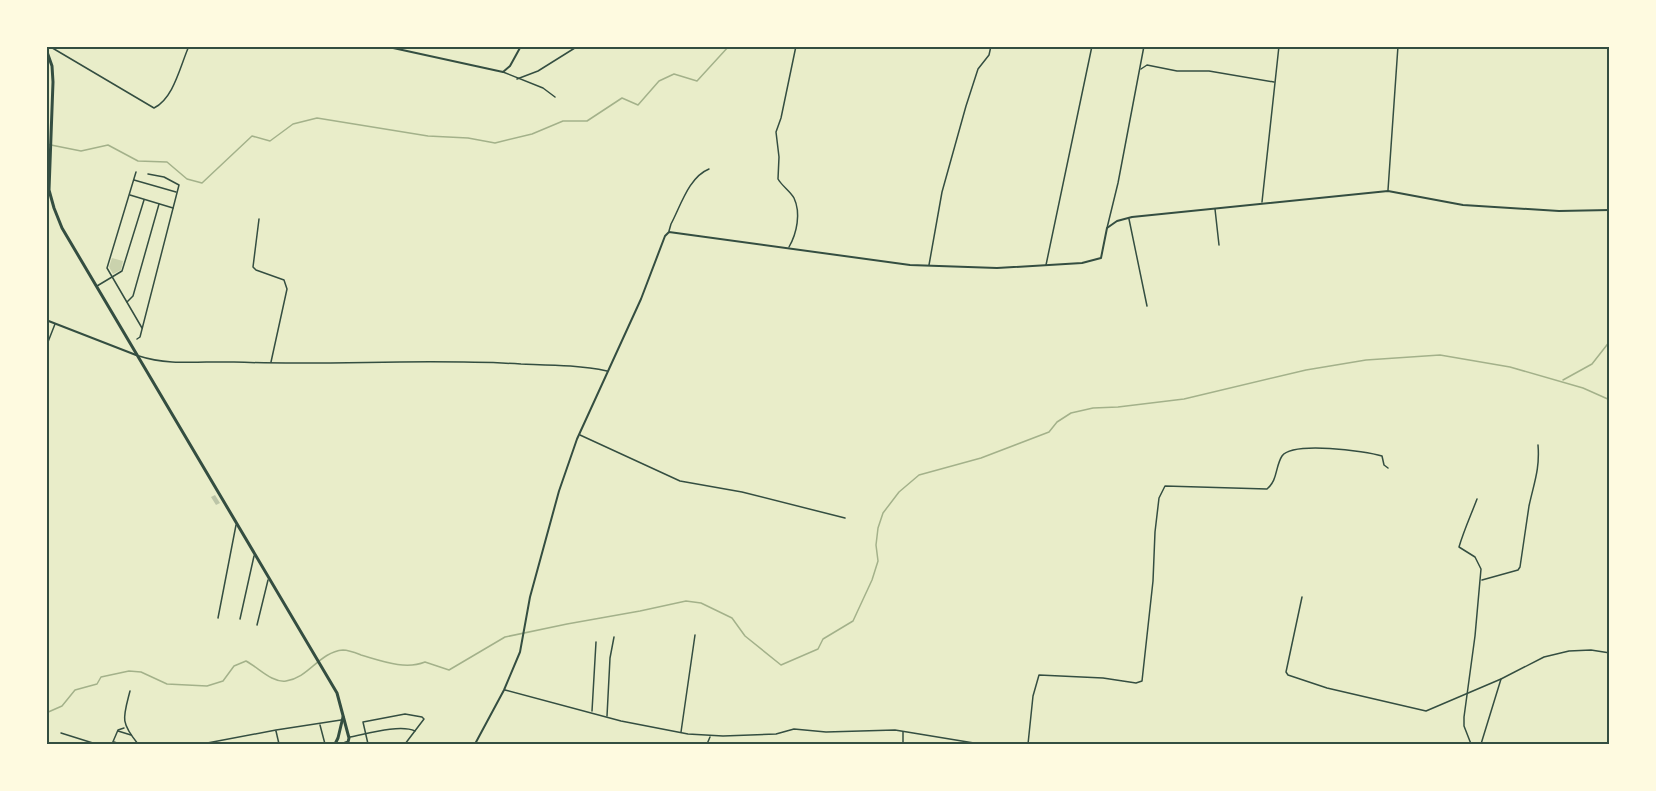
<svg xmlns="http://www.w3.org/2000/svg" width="1656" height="791" viewBox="0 0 1656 791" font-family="'Alegreya Sans',sans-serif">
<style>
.green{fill:#cad2ad}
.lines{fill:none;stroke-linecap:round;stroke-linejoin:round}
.stream{stroke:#a3b18a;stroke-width:1.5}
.building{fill:#bcc5a7}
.minor{stroke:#344e41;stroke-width:1.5}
.tertiary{stroke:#344e41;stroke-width:2}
.primary{stroke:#344e41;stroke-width:3}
.neatline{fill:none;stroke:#344e41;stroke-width:2}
</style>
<rect width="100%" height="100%" fill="#e9edc9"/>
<!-- green -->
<path class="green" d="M 112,258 L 123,261 L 121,270 L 113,274 L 109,267 Z"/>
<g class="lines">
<!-- stream -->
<g class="stream">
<path d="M 46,144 L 81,151 L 108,145 L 138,161 L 167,162 L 187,179 L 202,183 L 252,136 L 270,141 L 293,124 L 317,118 L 428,136 L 468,138 L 495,143 L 532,134 L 563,121 L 587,121 L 622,98 L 638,105 L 659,81 L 674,74 L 697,81 L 729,46"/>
<path d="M 1563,380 L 1592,364 L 1610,341"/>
<path d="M 46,713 L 62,706 L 75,690 L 97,684 L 101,677 L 129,671 L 141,672 L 167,684 L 207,686 L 223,681 L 234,666 L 246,661 C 259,668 272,683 286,681 C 309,678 319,652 343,650 C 349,650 356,653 361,655 C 382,661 405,670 425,662 L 449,670 L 505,637 L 567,624 L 640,611 L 686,601 L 701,603 L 732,618 L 745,636 L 781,665 L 818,649 L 823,639 L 853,621 L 872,580 L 878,561 L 876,545 L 878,528 L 883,513 L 899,492 L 919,475 L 981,458 L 1049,432 L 1057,422 L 1071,413 L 1093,408 L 1118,407 L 1184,399 L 1306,370 L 1366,360 L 1440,355 L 1510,367 L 1583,388 L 1610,400"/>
</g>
</g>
<!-- building -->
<path class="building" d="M 215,495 L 220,503 L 216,505 L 211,497 Z"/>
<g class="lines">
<!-- minor -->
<g class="minor">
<path d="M 49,46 L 154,108 C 174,98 180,66 189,46"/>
<path d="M 1141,69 L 1147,65 L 1177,71 L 1209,71 L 1274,82"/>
<path d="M 503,72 L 543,88 L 555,97"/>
<path d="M 517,79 L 538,71 L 578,46"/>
<path d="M 136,172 L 107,268 L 142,328"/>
<path d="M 134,180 L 176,192"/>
<path d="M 1388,190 L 1398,46"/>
<path d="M 130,195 L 173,208"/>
<path d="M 1262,202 L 1279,46"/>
<path d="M 1215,209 L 1219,245"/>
<path d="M 259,219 L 253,267 L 256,270 L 284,280 L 287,289 L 271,362"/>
<path d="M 1129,219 L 1147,306"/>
<path d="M 1107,228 L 1118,183 L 1144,46"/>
<path d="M 669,231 L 671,224 C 681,205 689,177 709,169"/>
<path d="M 789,247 C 797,233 801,213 794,198 C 790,191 782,186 778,179 L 779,157 L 776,132 L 781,118 L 796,46"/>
<path d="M 929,265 L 942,192 L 966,106 L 978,69 L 989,55 L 991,46"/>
<path d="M 1046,265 L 1092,46"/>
<path d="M 97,286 L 122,271 L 144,200"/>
<path d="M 127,302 L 133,296 L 159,204"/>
<path d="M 137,339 L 140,337 L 179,185 L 164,177 L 148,174"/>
<path d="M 46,347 L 55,324"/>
<path d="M 139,356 C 169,366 202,361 234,362 C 330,366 425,358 521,364 C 549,365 579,365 607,371"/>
<path d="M 580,435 L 680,481 L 742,492 L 845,518"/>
<path d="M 1482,580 L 1518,570 L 1520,567 C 1523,547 1526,526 1529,506 C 1534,483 1540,469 1538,445"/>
<path d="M 1302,597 L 1286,672 L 1288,675 L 1327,688 L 1426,711 L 1501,679 L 1544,657 L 1569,651 L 1591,650 L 1610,653"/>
<path d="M 218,618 L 236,525"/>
<path d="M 240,619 L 254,556"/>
<path d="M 257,625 L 268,580"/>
<path d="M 505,690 L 621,721 L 688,734 L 723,736 L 776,734 L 794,729 L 826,732 L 895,730 L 980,744"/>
<path d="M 130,691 C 123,718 120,722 138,744"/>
<path d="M 592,711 L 596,642"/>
<path d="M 607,716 L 610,658 L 614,637"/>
<path d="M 320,725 L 325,744"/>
<path d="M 118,731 L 131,735"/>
<path d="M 276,731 L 279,744"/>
<path d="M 681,732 L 695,635"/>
<path d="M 61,733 L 96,744"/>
<path d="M 350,737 C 366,734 400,724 415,731"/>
<path d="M 114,742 L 120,744"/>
<path d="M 112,744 L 118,730 L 124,728"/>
<path d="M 202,744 L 276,730 L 341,720"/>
<path d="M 368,744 L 363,722 L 405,714 L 422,717 L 424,719 L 405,744"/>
<path d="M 707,744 L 710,737"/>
<path d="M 903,744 L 903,732"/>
<path d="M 1028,744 L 1033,696 L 1039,675 L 1103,678 L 1136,683 L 1142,681 L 1153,581 L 1155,532 L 1159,498 L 1165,486 L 1267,489 C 1278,480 1275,467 1282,456 C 1293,441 1365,451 1382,456 L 1384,465 L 1388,468"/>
<path d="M 1471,744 L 1464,726 L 1464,717 L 1475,636 L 1481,569 L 1475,557 L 1459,547 C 1464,530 1471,515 1477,499"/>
<path d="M 1481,744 L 1501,679"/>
</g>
<!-- tertiary -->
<g class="tertiary">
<path d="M 384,46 L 503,72 L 510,66 L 521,46"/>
<path d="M 46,320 L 136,355"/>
<path d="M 475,744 L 504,690 L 520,652 L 530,597 L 559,491 L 577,439 L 641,299 L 665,236 L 669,232 L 910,265 L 997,268 L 1082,263 L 1101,258 L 1107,228 L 1117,221 L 1132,217 L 1388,191 L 1463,205 L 1559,211 L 1610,210"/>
</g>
<!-- primary -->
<g class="primary">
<path d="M 46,49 L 52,66 L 53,82 L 49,190 L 54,208 L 62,228 L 337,693 L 349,738 L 348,742 L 343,744"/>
<path d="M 335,744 L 338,738 L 343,717"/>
</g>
</g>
<!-- border -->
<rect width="1656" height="791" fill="none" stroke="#fefae0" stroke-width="96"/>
<rect x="48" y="48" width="1560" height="695" class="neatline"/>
</svg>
